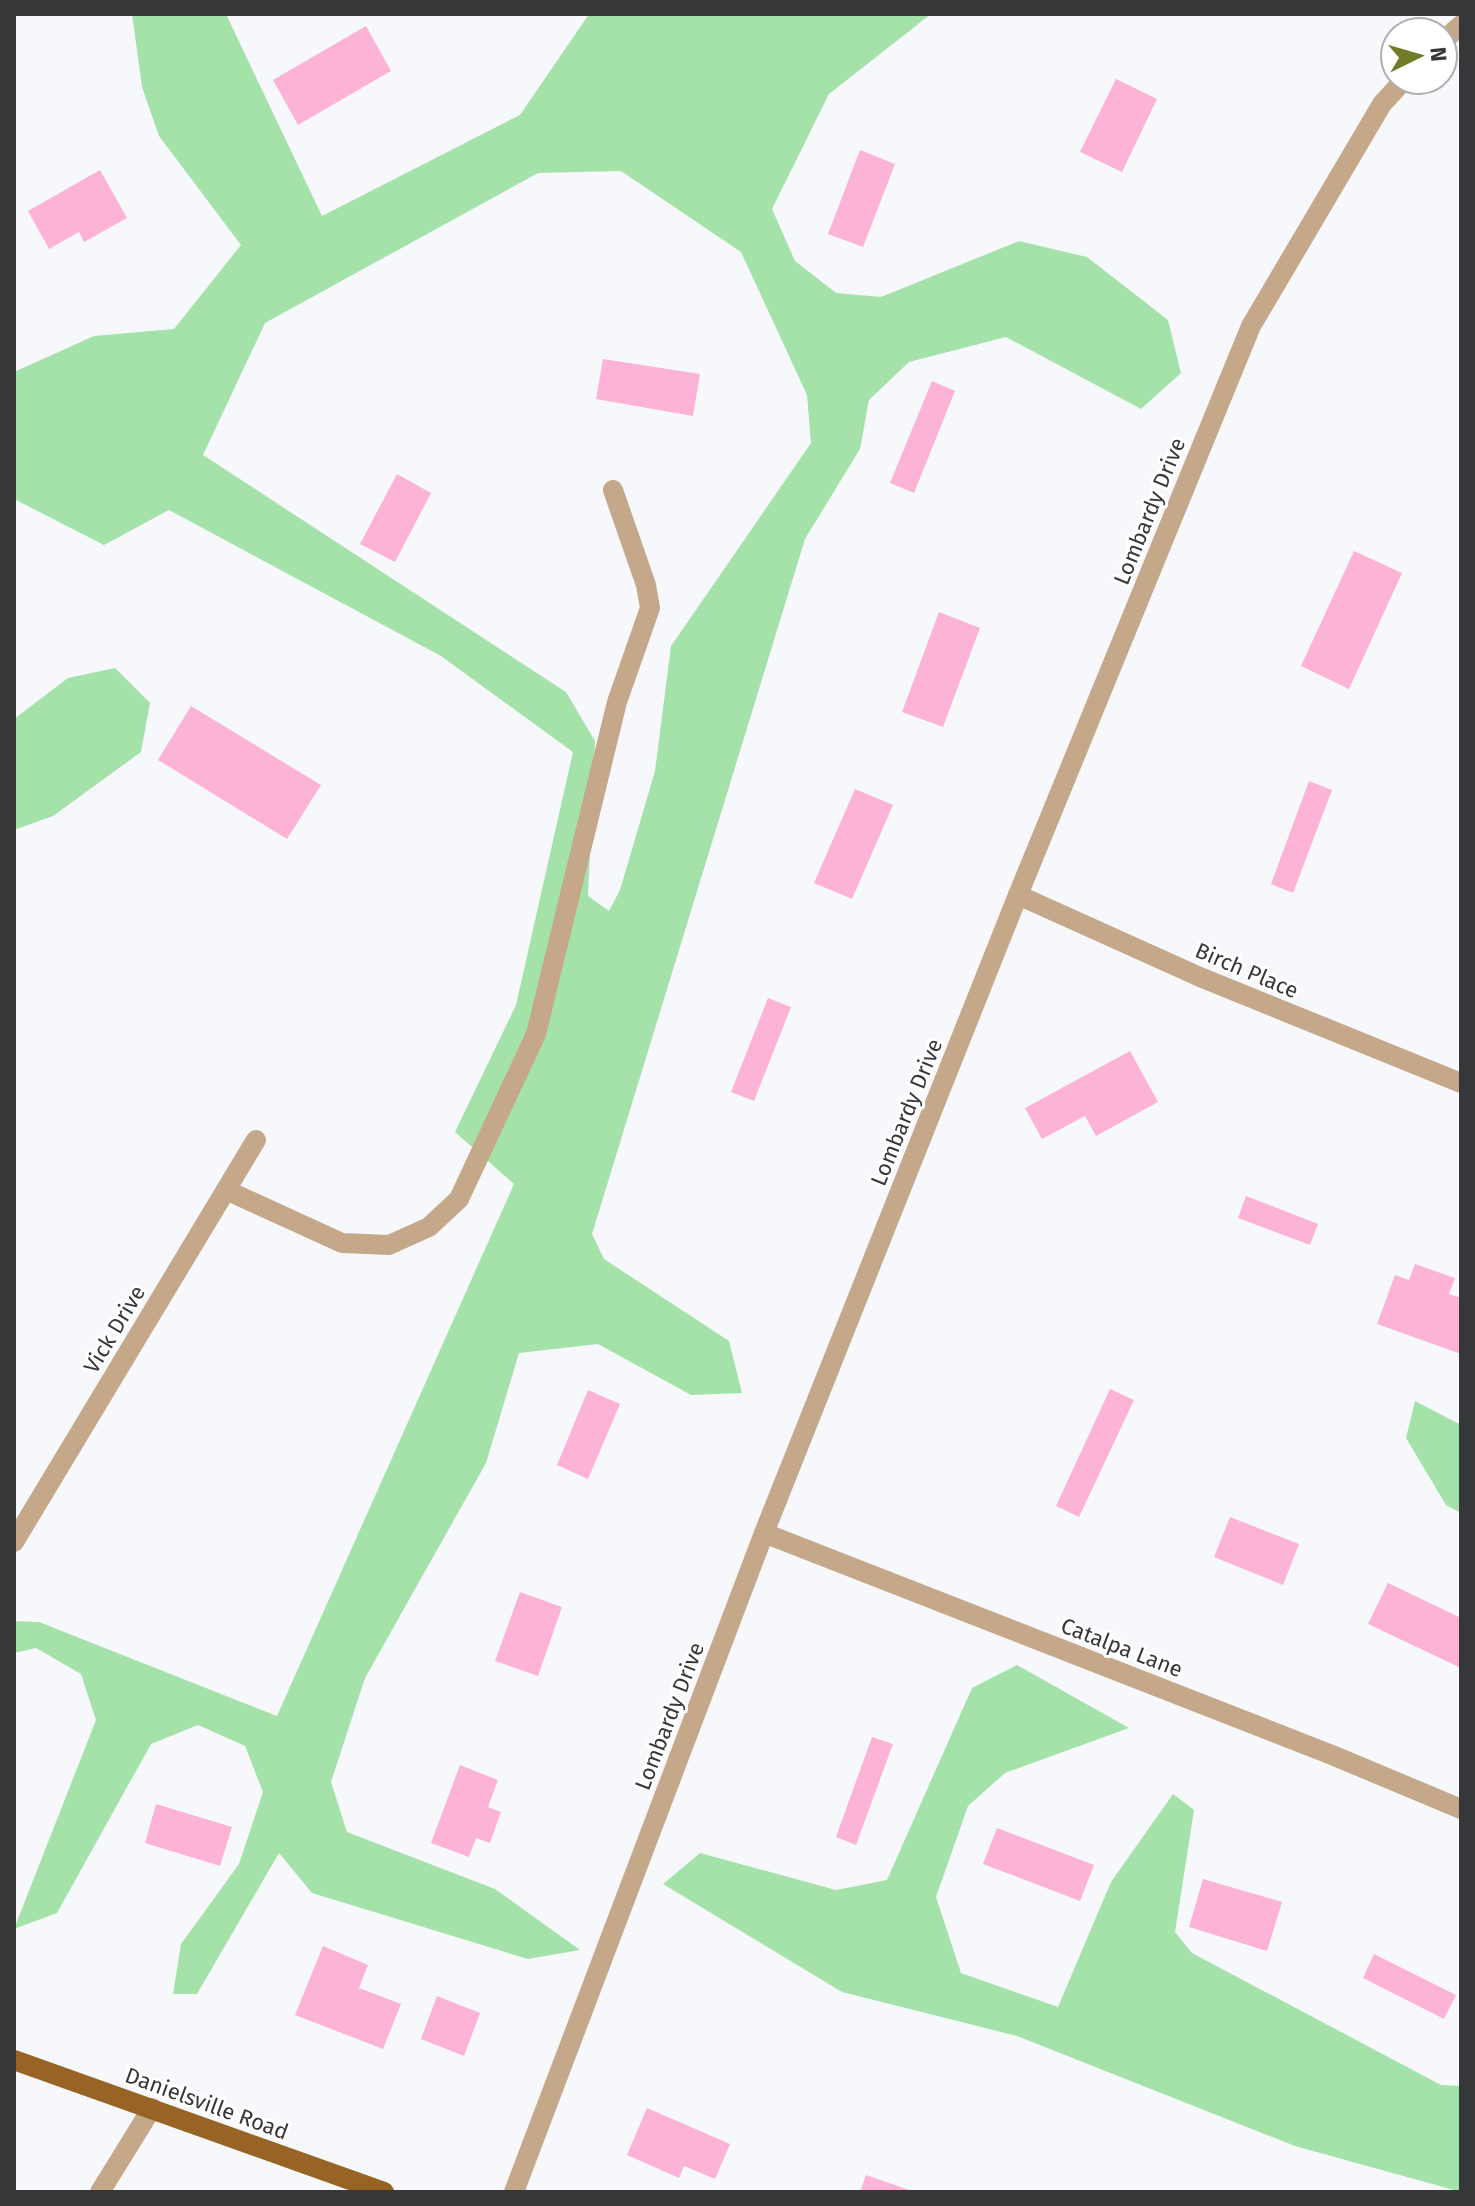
<svg xmlns="http://www.w3.org/2000/svg" width="1475" height="2206" viewBox="0 0 1475 2206" font-family="'Fira Sans',sans-serif">
<style>
.green{fill:#a5e2aa;fill-rule:evenodd}
.building{fill:#fcb3d6}
.lines{fill:none;stroke-linecap:round;stroke-linejoin:round}
.minor{stroke:#c5a88a;stroke-width:20}
.major{stroke:#976425;stroke-width:20}
.labels{text-anchor:middle;stroke-width:6;stroke-linejoin:round;paint-order:stroke}
.street-label{font-size:22px;fill:#363738;stroke:#fff}
</style>
<rect width="100%" height="100%" fill="#f7f8fc"/>
<!-- green -->
<g class="green">
<path d="M 132,14 L 226,14 L 322,216 L 520,115 L 589,14 L 931,14 L 829,94 L 772,209 L 795,261 L 836,293 L 881,297 L 1019,241 L 1087,257 L 1168,320 L 1181,373 L 1141,409 L 1006,337 L 909,362 L 869,400 L 860,449 L 805,539 L 592,1234 L 604,1259 L 729,1341 L 742,1393 L 691,1395 L 598,1344 L 519,1353 L 486,1463 L 365,1678 L 331,1782 L 347,1832 L 495,1889 L 580,1950 L 528,1959 L 312,1893 L 279,1853 L 197,1994 L 173,1994 L 181,1944 L 239,1864 L 263,1792 L 245,1746 L 198,1725 L 151,1744 L 57,1913 L 14,1929 L 96,1720 L 81,1674 L 36,1648 L 14,1653 L 14,1621 L 39,1622 L 277,1716 L 514,1184 L 455,1132 L 516,1005 L 573,752 L 441,656 L 169,510 L 104,545 L 14,499 L 14,372 L 94,336 L 174,329 L 241,245 L 159,136 L 142,87 ZM 621,171 L 741,252 L 807,395 L 811,443 L 671,646 L 655,771 L 620,890 L 609,911 L 588,896 L 595,741 L 566,692 L 203,455 L 265,323 L 538,173 Z"/>
<path d="M 115,668 L 150,703 L 141,752 L 53,816 L 14,830 L 14,719 L 68,678 Z"/>
<path d="M 1415,1401 L 1461,1425 L 1461,1513 L 1446,1505 L 1406,1438 Z"/>
<path d="M 1017,1665 L 1129,1728 L 1005,1773 L 968,1806 L 936,1897 L 961,1973 L 1058,2007 L 1111,1882 L 1173,1794 L 1194,1810 L 1175,1932 L 1192,1953 L 1441,2085 L 1461,2086 L 1461,2192 L 1295,2146 L 1017,2036 L 842,1992 L 663,1884 L 700,1853 L 836,1890 L 887,1880 L 972,1688 Z"/>
</g>
<!-- building -->
<g class="building">
<path d="M 366,26 L 391,71 L 298,125 L 273,80 Z"/>
<path d="M 1116,79 L 1157,99 L 1122,172 L 1080,152 Z"/>
<path d="M 860,150 L 895,164 L 863,247 L 828,234 Z"/>
<path d="M 100,170 L 127,218 L 84,242 L 79,232 L 49,249 L 28,211 Z"/>
<path d="M 603,359 L 700,374 L 693,416 L 596,399 Z"/>
<path d="M 932,381 L 955,391 L 914,493 L 890,483 Z"/>
<path d="M 397,474 L 431,493 L 395,562 L 360,544 Z"/>
<path d="M 1354,551 L 1402,573 L 1349,689 L 1301,666 Z"/>
<path d="M 939,612 L 980,628 L 943,727 L 902,712 Z"/>
<path d="M 191,706 L 321,785 L 287,839 L 158,760 Z"/>
<path d="M 1309,781 L 1332,790 L 1293,893 L 1271,884 Z"/>
<path d="M 855,789 L 893,805 L 852,899 L 814,883 Z"/>
<path d="M 768,998 L 791,1007 L 754,1101 L 731,1092 Z"/>
<path d="M 1130,1051 L 1158,1102 L 1096,1136 L 1085,1116 L 1042,1139 L 1025,1108 Z"/>
<path d="M 1246,1196 L 1318,1224 L 1310,1245 L 1238,1218 Z"/>
<path d="M 1415,1264 L 1455,1278 L 1449,1294 L 1461,1298 L 1461,1354 L 1377,1324 L 1395,1275 L 1409,1280 Z"/>
<path d="M 1110,1389 L 1134,1400 L 1079,1517 L 1056,1506 Z"/>
<path d="M 588,1390 L 620,1404 L 588,1479 L 557,1465 Z"/>
<path d="M 1230,1517 L 1299,1544 L 1283,1585 L 1214,1557 Z"/>
<path d="M 1388,1583 L 1461,1618 L 1461,1668 L 1368,1624 Z"/>
<path d="M 520,1592 L 562,1607 L 538,1676 L 495,1661 Z"/>
<path d="M 872,1737 L 893,1744 L 856,1845 L 836,1837 Z"/>
<path d="M 460,1765 L 498,1780 L 488,1807 L 501,1812 L 490,1843 L 476,1838 L 469,1857 L 431,1843 Z"/>
<path d="M 156,1804 L 232,1827 L 220,1866 L 145,1843 Z"/>
<path d="M 997,1828 L 1094,1865 L 1080,1901 L 983,1864 Z"/>
<path d="M 1203,1879 L 1282,1902 L 1267,1951 L 1189,1927 Z"/>
<path d="M 323,1946 L 368,1965 L 359,1988 L 401,2004 L 383,2049 L 295,2015 Z"/>
<path d="M 1374,1954 L 1456,1995 L 1444,2019 L 1363,1978 Z"/>
<path d="M 437,1996 L 480,2013 L 464,2056 L 421,2039 Z"/>
<path d="M 647,2108 L 730,2144 L 715,2179 L 684,2166 L 679,2178 L 627,2155 Z"/>
<path d="M 866,2175 L 915,2192 L 860,2192 Z"/>
</g>
<g class="lines">
<!-- minor -->
<g class="minor">
<path d="M 1443,41 L 1461,25"/>
<path d="M 1018,895 L 1200,977 L 1461,1083"/>
<path d="M 226,1190 L 342,1243 L 389,1245 L 429,1227 L 459,1199 L 536,1034 L 617,702 L 650,608 L 646,585 L 613,490"/>
<path d="M 764,1533 L 1332,1755 L 1461,1809"/>
<path d="M 14,1542 L 256,1140"/>
<path d="M 100,2192 L 152,2108"/>
<path d="M 514,2192 L 764,1533 L 1018,895 L 1251,326 L 1382,104 L 1404,80"/>
</g>
<!-- major -->
<path class="major" d="M 14,2060 L 384,2192"/>
</g>
<g class="labels">
<!-- street labels -->
<g class="street-label">
<text transform="translate(1149 511) rotate(-68)" y="8">Lombardy Drive</text>
<text transform="translate(1247 970) rotate(23)" y="8">Birch Place</text>
<text transform="translate(906 1112) rotate(-68)" y="8">Lombardy Drive</text>
<text transform="translate(114 1329) rotate(-59)" y="8">Vick Drive</text>
<text transform="translate(1122 1647) rotate(21)" y="8">Catalpa Lane</text>
<text transform="translate(669 1716) rotate(-69)" y="8">Lombardy Drive</text>
<text transform="translate(207 2103) rotate(20)" y="8">Danielsville Road</text>
</g>
</g>
<!-- border -->
<rect width="1475" height="2206" fill="none" stroke="#363738" stroke-width="32"/>
<!-- north arrow -->
<g transform="translate(1419 56) rotate(85)"><circle r="38" fill="#ffffff" stroke="#afafaf" stroke-width="2"/>
<path d="M0-6L14 30L0 20L-14 30Z" fill="#727b27"/>
<text y="-12" font-size="22" font-weight="bold" text-anchor="middle" fill="#363738">N</text>
</g>
</svg>
